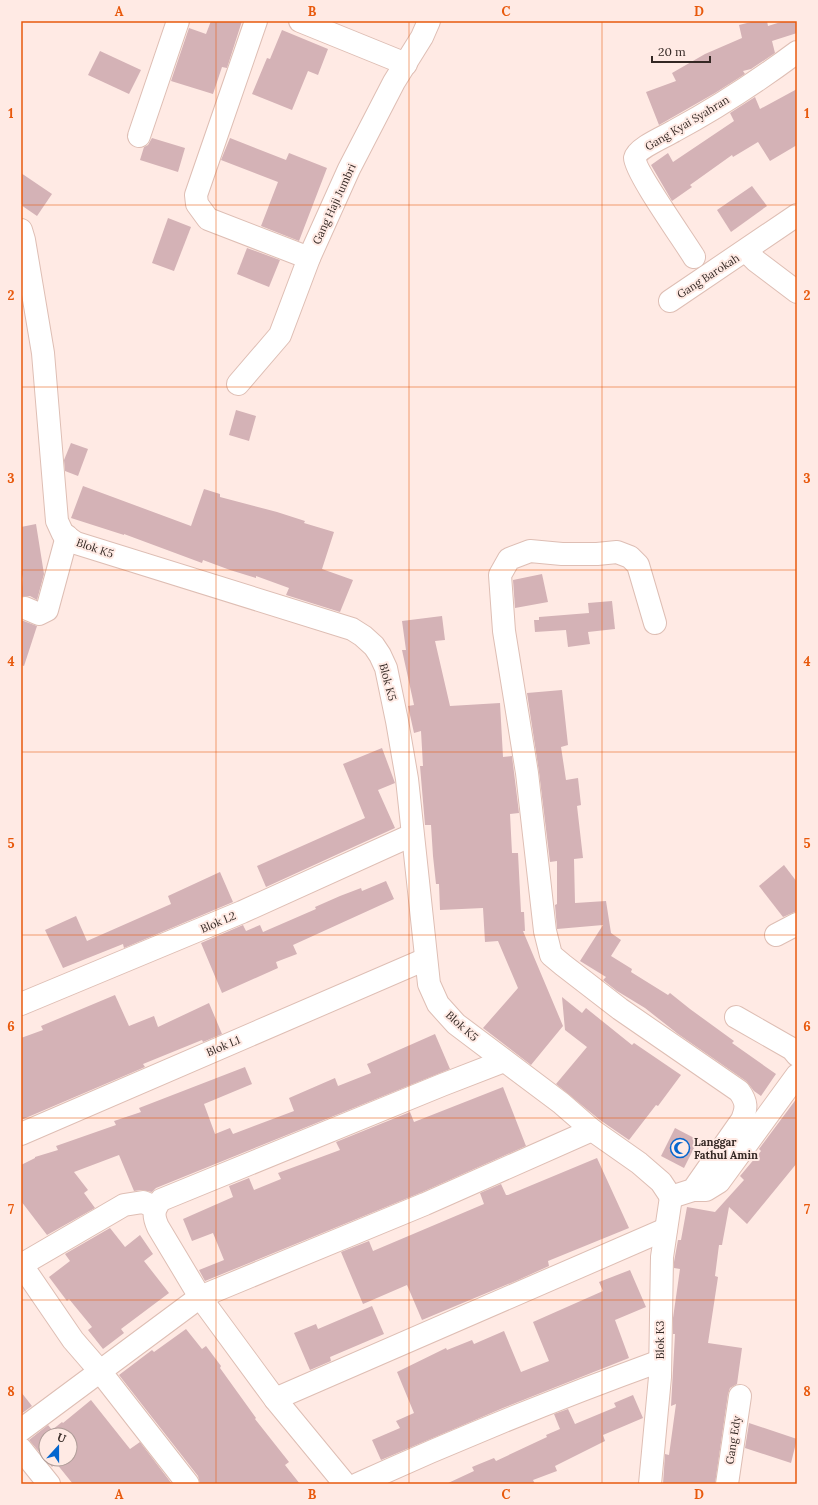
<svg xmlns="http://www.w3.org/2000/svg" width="818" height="1505" viewBox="0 0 818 1505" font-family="Lora,serif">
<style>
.building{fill:#d4b2b6;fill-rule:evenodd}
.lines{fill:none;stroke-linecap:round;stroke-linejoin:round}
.street-casing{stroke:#debeb4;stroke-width:24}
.street{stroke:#fff;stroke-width:22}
.grid{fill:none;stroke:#e8590c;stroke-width:1;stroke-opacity:0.55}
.labels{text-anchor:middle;stroke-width:4;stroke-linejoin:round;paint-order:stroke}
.street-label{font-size:11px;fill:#342824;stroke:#ffeae4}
.poi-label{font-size:11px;font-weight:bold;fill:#342824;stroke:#ffeae4;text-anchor:start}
.neatline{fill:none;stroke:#e8590c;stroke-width:1.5}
.grid-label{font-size:13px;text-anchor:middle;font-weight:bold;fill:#e8590c}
</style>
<rect width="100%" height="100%" fill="#ffeae4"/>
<!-- building -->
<g class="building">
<path d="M 211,21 L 242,21 L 227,68 L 222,67 L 213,94 L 171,81 L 189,28 L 206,34 Z"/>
<path d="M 755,21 L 767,21 L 768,26 L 784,21 L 797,21 L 797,33 L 772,41 L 775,53 L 751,69 L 743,71 L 745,74 L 715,93 L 659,125 L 646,92 L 676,81 L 672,73 L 705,54 L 742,38 L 739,25 Z"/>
<path d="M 282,30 L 328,49 L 318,75 L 308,71 L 292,110 L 252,94 L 267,58 L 270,59 Z"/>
<path d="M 100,51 L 141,70 L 129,94 L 88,75 Z"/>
<path d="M 797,89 L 797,145 L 770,161 L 758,142 L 733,157 L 732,155 L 690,185 L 692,187 L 672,201 L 651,165 L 668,153 L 673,162 L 734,121 L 730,113 L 755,97 L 760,109 Z"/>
<path d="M 152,138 L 185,148 L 178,172 L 140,160 L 144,147 L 148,145 Z"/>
<path d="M 230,138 L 286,160 L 289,153 L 327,168 L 299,241 L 261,226 L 278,182 L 221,160 Z"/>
<path d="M 21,173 L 52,194 L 37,216 L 21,205 Z"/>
<path d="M 752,186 L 767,206 L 731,232 L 717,210 Z"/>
<path d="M 168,218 L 191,227 L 174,271 L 152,263 Z"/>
<path d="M 247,248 L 280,260 L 269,287 L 237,274 Z"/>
<path d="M 236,410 L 256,416 L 249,441 L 229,435 Z"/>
<path d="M 71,443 L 88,449 L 78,476 L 65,471 L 64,460 Z"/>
<path d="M 83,486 L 191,526 L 204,489 L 220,494 L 220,497 L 277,512 L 305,521 L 304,523 L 334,532 L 322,569 L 353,580 L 340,612 L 286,595 L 289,588 L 256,576 L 256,578 L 230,570 L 203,560 L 202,563 L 124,534 L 124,535 L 71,518 Z"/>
<path d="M 36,524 L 44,574 L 37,600 L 30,596 L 21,597 L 23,579 L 21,569 L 21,527 Z"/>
<path d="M 542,574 L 548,602 L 515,608 L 513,580 Z"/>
<path d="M 612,601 L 615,629 L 588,632 L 590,644 L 568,647 L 566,630 L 535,632 L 534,620 L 539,620 L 539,617 L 589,613 L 588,603 Z"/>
<path d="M 442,616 L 445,640 L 435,641 L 450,706 L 500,703 L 503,757 L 512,756 L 519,813 L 510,814 L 512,853 L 518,853 L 521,912 L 524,912 L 525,931 L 523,931 L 563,1026 L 531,1065 L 483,1028 L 518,988 L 498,941 L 485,942 L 483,908 L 440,910 L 439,884 L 436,884 L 433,856 L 431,825 L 425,825 L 420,766 L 423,766 L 421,731 L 414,733 L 408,706 L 414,705 L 402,650 L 406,650 L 402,621 Z"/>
<path d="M 21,620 L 37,626 L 24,666 L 21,665 Z"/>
<path d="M 562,690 L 568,745 L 561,747 L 566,780 L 578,778 L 581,805 L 577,806 L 583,858 L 574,859 L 575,903 L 606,901 L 611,933 L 621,940 L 611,956 L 632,969 L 631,972 L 668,995 L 670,993 L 690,1009 L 734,1041 L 732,1043 L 776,1074 L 761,1096 L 754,1091 L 746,1081 L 678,1034 L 645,1008 L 617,991 L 603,980 L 606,977 L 580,961 L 603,925 L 557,929 L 555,905 L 557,904 L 557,861 L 550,862 L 539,772 L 527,693 Z"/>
<path d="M 382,748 L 395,783 L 378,790 L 395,828 L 266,887 L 257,866 L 365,818 L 343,764 Z"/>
<path d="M 784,865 L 797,882 L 797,911 L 783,917 L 759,886 Z"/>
<path d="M 220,872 L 233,902 L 124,948 L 123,944 L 63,968 L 45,930 L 76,916 L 87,941 L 171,904 L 168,896 Z"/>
<path d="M 386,881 L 394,899 L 293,945 L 297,954 L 276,962 L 278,968 L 222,993 L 201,943 L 243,925 L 246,931 L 260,925 L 263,932 L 316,909 L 315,907 L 340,896 L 361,888 L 362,891 Z"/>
<path d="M 115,995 L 129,1026 L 154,1016 L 158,1027 L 209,1003 L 222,1034 L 203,1042 L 202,1040 L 143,1064 L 145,1067 L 21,1120 L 21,1038 L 43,1030 L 41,1026 Z"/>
<path d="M 562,997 L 582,1013 L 586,1008 L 632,1045 L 634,1043 L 681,1075 L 658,1106 L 656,1105 L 629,1140 L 600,1120 L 556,1084 L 587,1047 L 565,1030 Z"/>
<path d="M 435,1034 L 450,1069 L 156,1188 L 152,1192 L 141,1190 L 134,1191 L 119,1155 L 74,1172 L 88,1190 L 84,1193 L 95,1208 L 47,1235 L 21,1201 L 21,1165 L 35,1158 L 35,1157 L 58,1150 L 56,1146 L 116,1125 L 114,1121 L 141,1112 L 139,1108 L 245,1067 L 252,1084 L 204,1104 L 215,1134 L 230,1128 L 233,1134 L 294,1111 L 289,1098 L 335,1078 L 338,1086 L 371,1073 L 367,1064 Z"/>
<path d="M 503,1087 L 526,1146 L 420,1193 L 205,1281 L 199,1270 L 224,1260 L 213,1233 L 192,1241 L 183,1219 L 233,1197 L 229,1186 L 249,1178 L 254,1190 L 281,1179 L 278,1173 L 340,1150 L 336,1142 L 410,1112 L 414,1122 Z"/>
<path d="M 797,1098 L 797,1163 L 747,1224 L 729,1207 L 722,1245 L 719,1245 L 715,1276 L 718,1277 L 708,1343 L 742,1348 L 737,1384 L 730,1388 L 728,1394 L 715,1484 L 663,1484 L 665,1454 L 669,1455 L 676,1404 L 671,1406 L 675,1334 L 673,1334 L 673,1318 L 680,1269 L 674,1268 L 674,1262 L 678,1240 L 681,1240 L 687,1207 L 715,1212 L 744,1180 L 740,1176 L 761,1151 L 759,1149 Z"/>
<path d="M 675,1128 L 698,1140 L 684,1168 L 661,1156 Z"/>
<path d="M 597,1158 L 629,1228 L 548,1261 L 549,1266 L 518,1280 L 422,1320 L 407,1285 L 363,1304 L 341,1252 L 369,1241 L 373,1251 L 484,1204 L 480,1193 L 501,1184 L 506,1195 L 508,1195 Z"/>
<path d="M 110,1228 L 125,1247 L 140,1235 L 153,1254 L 144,1261 L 169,1293 L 121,1329 L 124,1333 L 103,1349 L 88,1330 L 92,1327 L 69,1299 L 67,1301 L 49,1277 L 70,1261 L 65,1254 Z"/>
<path d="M 630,1270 L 646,1307 L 615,1320 L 629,1358 L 503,1408 L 381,1460 L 372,1440 L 400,1428 L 396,1421 L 414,1413 L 397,1372 L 446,1348 L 447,1350 L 472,1340 L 474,1344 L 504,1331 L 521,1372 L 549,1361 L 533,1322 L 603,1291 L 599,1282 Z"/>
<path d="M 372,1306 L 384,1334 L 330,1357 L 331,1361 L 310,1370 L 294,1333 L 316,1324 L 318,1329 Z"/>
<path d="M 186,1329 L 202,1349 L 206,1346 L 221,1366 L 220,1368 L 256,1418 L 255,1419 L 289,1462 L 285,1465 L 300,1484 L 200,1484 L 198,1476 L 119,1375 L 152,1350 L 154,1352 Z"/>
<path d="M 21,1392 L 32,1406 L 21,1414 Z"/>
<path d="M 633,1395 L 643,1418 L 603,1435 L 605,1441 L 555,1466 L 557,1471 L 533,1480 L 535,1484 L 446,1484 L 474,1471 L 472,1467 L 494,1458 L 496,1461 L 547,1437 L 546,1435 L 560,1429 L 554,1414 L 568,1409 L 575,1424 L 616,1407 L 614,1403 Z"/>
<path d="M 91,1400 L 130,1449 L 140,1442 L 172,1484 L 73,1484 L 56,1463 L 52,1467 L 29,1440 L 48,1425 L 52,1430 L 62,1422 L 63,1423 ZM 46,1435 L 70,1435 L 70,1459 L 46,1459 Z"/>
<path d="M 749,1423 L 797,1439 L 791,1463 L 745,1448 Z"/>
</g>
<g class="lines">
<defs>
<g id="street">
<path d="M 256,21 L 196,195 L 197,204 L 208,219 L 309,258"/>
<path d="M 300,21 L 406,64"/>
<path d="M 139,136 L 178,21"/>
<path d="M 21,230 L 24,240 L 43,353 L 57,521 L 63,534 L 76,543 L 352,629 L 363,636 L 374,646 L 380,655 L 386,668 L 397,721 L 407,779 L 429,984 L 438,1004 L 456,1024 L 561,1103 L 592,1130 L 639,1163 L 661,1182 L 671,1197"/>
<path d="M 746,251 L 756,261 L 797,292"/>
<path d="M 694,257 C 685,242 634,170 635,158 C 637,148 666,136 674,131 C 717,108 758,81 797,52"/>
<path d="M 670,301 L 797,215"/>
<path d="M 238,384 L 280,335 L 309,258 L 349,169 L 394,82 L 422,37 L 429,21"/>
<path d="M 25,608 L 39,614 L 47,610 L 67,536"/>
<path d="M 655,623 L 638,565 L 630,557 L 617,552 L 597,554 L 562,554 L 530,551 L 509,559 L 500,575 L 504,631 L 527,773 L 545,931 L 551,955 L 563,965 L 620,1009 L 739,1091 C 747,1102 747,1108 742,1120 L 693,1190 L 671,1197"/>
<path d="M 776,935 L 797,924"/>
<path d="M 21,1004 L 242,912 L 412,835"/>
<path d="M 736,1017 L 792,1049 L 797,1055"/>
<path d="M 21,1134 L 426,959"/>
<path d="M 693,1190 L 706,1190 L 719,1182 L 797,1075"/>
<path d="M 21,1264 L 73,1340 L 99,1370 L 188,1484"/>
<path d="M 21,1265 L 124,1205 L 143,1202 L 155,1207"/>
<path d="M 275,1399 L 666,1229"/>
<path d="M 21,1430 L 200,1297 L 425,1204 L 592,1130"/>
<path d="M 21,1449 L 49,1484"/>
<path d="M 345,1484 L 275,1399 L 200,1297 L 158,1227 C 153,1216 153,1210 161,1200 L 442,1085 L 504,1061"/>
<path d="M 358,1484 C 457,1439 558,1398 660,1361"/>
<path d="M 650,1484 L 660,1377 L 662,1257 L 671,1197"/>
<path d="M 727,1484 L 740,1396"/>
</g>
</defs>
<!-- street casing -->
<use href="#street" class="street-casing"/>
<!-- street -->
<use href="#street" class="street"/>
</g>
<!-- grid -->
<path class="grid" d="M 216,21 L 216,1484M 409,21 L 409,1484M 602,21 L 602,1484M 21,205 L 797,205M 21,387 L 797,387M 21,570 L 797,570M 21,752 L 797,752M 21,935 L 797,935M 21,1118 L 797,1118M 21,1300 L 797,1300"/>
<!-- icons -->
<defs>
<symbol id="mosque-ring" viewBox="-11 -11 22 22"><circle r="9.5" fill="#ffeae4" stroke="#0466cf" stroke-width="1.5"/><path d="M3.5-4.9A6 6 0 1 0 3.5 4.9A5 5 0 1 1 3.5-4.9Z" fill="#0466cf"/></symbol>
</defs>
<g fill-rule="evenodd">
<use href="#mosque-ring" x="669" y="1137" width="22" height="22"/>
</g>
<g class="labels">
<!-- street labels -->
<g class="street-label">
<text transform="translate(687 123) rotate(-31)" y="4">Gang Kyai Syahran</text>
<text transform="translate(334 204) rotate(-65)" y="4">Gang Haji Jumbri</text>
<text transform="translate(708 276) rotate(-33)" y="4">Gang Barokah</text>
<text transform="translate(95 548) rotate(19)" y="4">Blok K5</text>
<text transform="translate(388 682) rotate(75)" y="4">Blok K5</text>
<text transform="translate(218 922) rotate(-23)" y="4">Blok L2</text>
<text transform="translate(462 1026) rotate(42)" y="4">Blok K5</text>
<text transform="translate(223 1046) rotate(-23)" y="4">Blok L1</text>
<text transform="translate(660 1340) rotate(-90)" y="4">Blok K3</text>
<text transform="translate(733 1440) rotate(-81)" y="4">Gang Edy</text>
</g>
<!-- poi labels -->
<g class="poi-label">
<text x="694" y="1146">Langgar<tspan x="694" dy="13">Fathul Amin</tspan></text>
</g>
</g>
<!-- border -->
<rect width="818" height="1505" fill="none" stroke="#ffeae4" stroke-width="44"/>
<!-- north arrow -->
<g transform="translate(58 1447) rotate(21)"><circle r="19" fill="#ffeae4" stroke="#ae9c97"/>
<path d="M0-3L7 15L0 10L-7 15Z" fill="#0466cf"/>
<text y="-6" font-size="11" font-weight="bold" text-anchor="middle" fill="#342824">U</text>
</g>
<!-- scale -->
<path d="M652 56v6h58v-6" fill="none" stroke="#342824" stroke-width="2"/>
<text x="658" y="56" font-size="12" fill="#342824" stroke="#ffeae4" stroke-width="3" paint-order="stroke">20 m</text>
<rect x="22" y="22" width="774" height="1461" class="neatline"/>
<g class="grid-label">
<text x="119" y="16">A</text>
<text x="312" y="16">B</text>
<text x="506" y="16">C</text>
<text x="699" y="16">D</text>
<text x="11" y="118">1</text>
<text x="807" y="118">1</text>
<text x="11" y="300">2</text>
<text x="807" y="300">2</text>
<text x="11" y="483">3</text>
<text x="807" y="483">3</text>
<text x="11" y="666">4</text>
<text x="807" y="666">4</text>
<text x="11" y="848">5</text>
<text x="807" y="848">5</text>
<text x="11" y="1031">6</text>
<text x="807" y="1031">6</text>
<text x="11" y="1214">7</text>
<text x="807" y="1214">7</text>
<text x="11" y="1396">8</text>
<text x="807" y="1396">8</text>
<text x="119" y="1499">A</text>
<text x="312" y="1499">B</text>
<text x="506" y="1499">C</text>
<text x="699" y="1499">D</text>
</g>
</svg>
